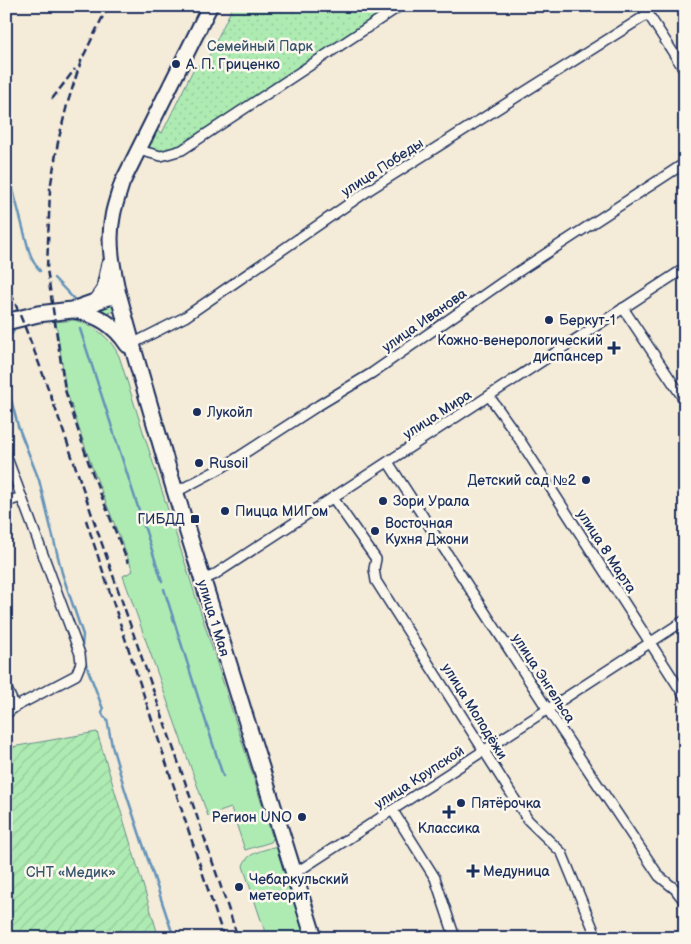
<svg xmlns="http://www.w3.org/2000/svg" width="691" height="944" viewBox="0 0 691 944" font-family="'Balsamiq Sans',sans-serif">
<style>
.grass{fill:#aeebb2;stroke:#648d88}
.park{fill:url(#park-dots);stroke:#648d88}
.garden{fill:url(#garden-furrows);stroke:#648d88}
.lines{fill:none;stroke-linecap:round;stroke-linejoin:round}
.stream{stroke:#6493b9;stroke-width:2.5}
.minor-casing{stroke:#1b2f5e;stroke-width:12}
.secondary-casing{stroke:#1b2f5e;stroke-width:18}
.primary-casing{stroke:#1b2f5e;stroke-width:19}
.minor{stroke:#fbf7ec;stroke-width:9}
.secondary{stroke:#fbf7ec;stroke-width:14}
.primary{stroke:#fbf7ec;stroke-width:15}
.rail{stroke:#1b2f5e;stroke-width:2.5;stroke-dasharray:8 4;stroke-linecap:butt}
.poi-dot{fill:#1b2f5e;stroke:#fbf7ec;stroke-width:2}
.labels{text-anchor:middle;stroke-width:5;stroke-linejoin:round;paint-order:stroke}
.park-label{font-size:14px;fill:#38556f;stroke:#fbf7ec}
.poi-label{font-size:14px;fill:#1b2f5e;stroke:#fbf7ec;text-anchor:start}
.street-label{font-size:14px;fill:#1b2f5e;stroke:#fbf7ec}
</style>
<defs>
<pattern id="park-dots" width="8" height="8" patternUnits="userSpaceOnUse" patternTransform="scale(1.25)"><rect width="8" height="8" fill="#aeebb2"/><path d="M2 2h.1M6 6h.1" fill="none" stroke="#95ca9c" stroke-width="1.8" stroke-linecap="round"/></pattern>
<pattern id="garden-furrows" width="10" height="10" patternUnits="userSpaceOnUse" patternTransform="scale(1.25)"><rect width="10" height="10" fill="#aeebb2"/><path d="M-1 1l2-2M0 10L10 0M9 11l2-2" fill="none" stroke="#95ca9c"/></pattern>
</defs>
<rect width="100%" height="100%" fill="#f4ebd9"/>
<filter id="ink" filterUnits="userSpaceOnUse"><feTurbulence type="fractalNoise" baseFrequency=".02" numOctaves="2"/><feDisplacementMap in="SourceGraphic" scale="10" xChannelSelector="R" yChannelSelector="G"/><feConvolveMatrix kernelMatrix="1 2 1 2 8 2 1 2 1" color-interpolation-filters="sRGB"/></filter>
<g filter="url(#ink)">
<!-- grass -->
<g class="grass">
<path d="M 113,303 L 116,309 C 111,316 102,311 95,310 Z"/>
<path d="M 74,320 C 94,325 110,337 119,356 L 273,839 L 271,842 L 245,850 L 231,808 L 208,816 L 123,576 L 133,571 L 92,467 L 66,390 L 56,322 Z"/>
<path d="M 273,847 L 277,848 L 305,938 L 267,938 L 243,866 C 246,853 262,851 273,847 Z"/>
</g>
<!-- park -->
<path class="park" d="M 233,6 L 394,6 L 180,147 L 162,152 L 146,149 L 155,130 L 162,133 L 194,68 L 207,60 Z"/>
<!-- garden -->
<path class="garden" d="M 97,732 L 159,938 L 6,938 L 6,748 Z"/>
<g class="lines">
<!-- stream -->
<g class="stream">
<path d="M 6,163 L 29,251 L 33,261 L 40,271"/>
<path d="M 54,278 L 74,299"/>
<path d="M 80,329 L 162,581"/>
<path d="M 6,340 L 14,331"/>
<path d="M 6,380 L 18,426 L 39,480 L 62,573 L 83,635 L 82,646 L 84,651 L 84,659 L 103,709 L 102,713 L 104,717 L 107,719 L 112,746 L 125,790 L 174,938"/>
<path d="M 164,589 L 223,776"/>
</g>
<defs>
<g id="minor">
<path d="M 643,6 L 685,71"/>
<path d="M 138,150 L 161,156 L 182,150 L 400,6"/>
<path d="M 623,308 L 685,401"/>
<path d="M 132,344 L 185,317 L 369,190 L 648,14"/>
<path d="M 489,396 L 514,431 L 685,697"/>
<path d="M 6,455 L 80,654 L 81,663 L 76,675 L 15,707 L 6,714"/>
<path d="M 388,462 L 550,713 L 659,876 L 675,889 L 685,902"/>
<path d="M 176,492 L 223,467 L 319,405 L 372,373 L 504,281 L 685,163"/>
<path d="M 333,498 L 376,559 L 374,569 L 376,581 L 528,820 L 562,853 L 597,938"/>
<path d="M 6,502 L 22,497"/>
<path d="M 203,580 L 214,575 L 685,268"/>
<path d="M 6,687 L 15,707"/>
<path d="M 393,811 L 435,878 L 455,938"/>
<path d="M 293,873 L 303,868 L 685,620"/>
</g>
<g id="secondary">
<path d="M 119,297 C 113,269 107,242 113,214 C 115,204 119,193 122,183 L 210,6"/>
<path d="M 95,303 L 104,290 L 109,265"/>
</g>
<g id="primary">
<path d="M 74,310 C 98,315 114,324 128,345"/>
<path d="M 6,322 L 38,314 L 72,310 L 109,297 L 119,297 L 135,355 L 167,465 L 314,938"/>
</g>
</defs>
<!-- minor casing -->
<use href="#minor" class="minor-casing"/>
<!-- secondary casing -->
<use href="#secondary" class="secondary-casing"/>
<!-- primary casing -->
<use href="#primary" class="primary-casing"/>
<!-- minor -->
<use href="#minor" class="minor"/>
<!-- secondary -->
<use href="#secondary" class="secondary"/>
<!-- primary -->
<use href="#primary" class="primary"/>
<!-- rail -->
<g class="rail">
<path d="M 108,6 L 81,61 L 67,105 L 58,142 L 50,189 L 47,269 L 65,390 L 90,467 L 128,563"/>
<path d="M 52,99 L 75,69"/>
<path d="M 6,282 C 43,366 71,455 101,541 C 147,673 194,805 238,938"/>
<path d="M 86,520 L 224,938"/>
</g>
</g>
</g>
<!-- markers -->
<g class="poi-dot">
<circle cx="176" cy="64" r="5"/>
<circle cx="549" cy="320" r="5"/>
<path d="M611.5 340.5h5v5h5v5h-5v5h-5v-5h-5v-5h5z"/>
<circle cx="197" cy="412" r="5"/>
<circle cx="199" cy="463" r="5"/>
<circle cx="586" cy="480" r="5"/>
<circle cx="383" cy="501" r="5"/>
<circle cx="225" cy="511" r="5"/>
<rect x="190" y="514" width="10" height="10" rx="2.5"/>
<circle cx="375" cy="531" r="5"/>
<circle cx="461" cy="803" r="5"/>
<path d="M446.5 804.5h5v5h5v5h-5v5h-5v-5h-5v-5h5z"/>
<circle cx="302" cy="817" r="5"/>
<path d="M470.5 863.5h5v5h5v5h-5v5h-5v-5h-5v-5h5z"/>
<circle cx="239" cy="887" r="5"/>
</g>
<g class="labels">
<!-- park labels -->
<g class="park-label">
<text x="260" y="51">Семейный Парк</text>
<text x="71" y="877">СНТ «Медик»</text>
</g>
<!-- poi labels -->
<g class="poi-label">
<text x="186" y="69">А. П. Гриценко</text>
<text x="559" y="325">Беркут-1</text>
<text x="603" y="345" text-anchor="end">Кожно-венерологический<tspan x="603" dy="16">диспансер</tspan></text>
<text x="207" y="417">Лукойл</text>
<text x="209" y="468">Rusoil</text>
<text x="576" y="485" text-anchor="end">Детский сад №2</text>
<text x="393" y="506">Зори Урала</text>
<text x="235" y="516">Пицца МИГом</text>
<text x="185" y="524" text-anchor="end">ГИБДД</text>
<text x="385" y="528">Восточная<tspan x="385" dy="16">Кухня Джони</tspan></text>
<text x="471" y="808">Пятёрочка</text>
<text x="292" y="822" text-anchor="end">Регион UNO</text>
<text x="449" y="833" text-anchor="middle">Классика</text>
<text x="483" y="876">Медуница</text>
<text x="249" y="884">Чебаркульский<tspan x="249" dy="16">метеорит</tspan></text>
</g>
<!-- street labels -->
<g class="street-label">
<text transform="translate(382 167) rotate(-33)" y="5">улица Победы</text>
<text transform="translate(424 320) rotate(-35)" y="5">улица Иванова</text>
<text transform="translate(437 414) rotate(-33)" y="5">улица Мира</text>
<text transform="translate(607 551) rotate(57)" y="5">улица 8 Марта</text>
<text transform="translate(214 618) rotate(73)" y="5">улица 1 Мая</text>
<text transform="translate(544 678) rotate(57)" y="5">улица Энгельса</text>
<text transform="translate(475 711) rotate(58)" y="5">улица Молодёжи</text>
<text transform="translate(419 777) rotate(-33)" y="5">улица Крупской</text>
</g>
</g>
<!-- margin -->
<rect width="691" height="944" fill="none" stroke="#fbf7ec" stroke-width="25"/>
<rect x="12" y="12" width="666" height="919" fill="none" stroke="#1b2f5e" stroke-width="2" filter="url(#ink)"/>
</svg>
